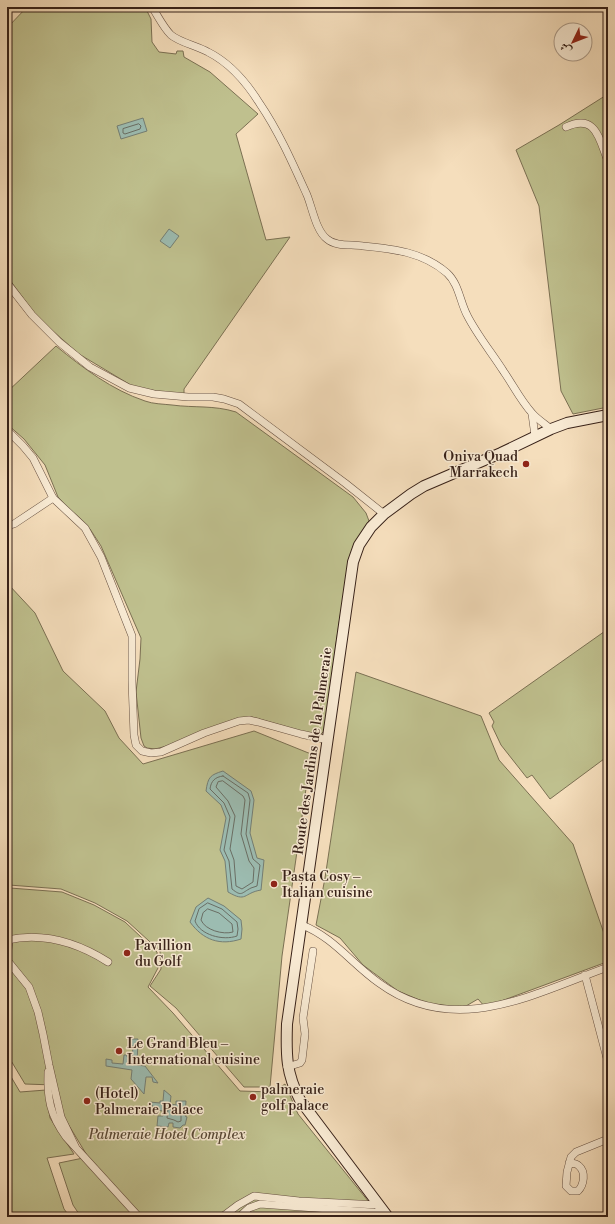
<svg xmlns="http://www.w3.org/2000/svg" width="615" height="1224" viewBox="0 0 615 1224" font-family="'Libre Bodoni',Amiri,serif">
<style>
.green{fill:#bfc08e;stroke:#7b7053}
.water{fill:#9cbcb1;stroke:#747e74}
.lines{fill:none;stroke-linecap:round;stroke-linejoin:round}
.shore{stroke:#6a6e64;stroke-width:1}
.street-casing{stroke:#665041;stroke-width:8}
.secondary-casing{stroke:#372118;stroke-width:12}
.street{stroke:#f8ead3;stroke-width:7}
.secondary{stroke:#f8ead3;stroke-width:10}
.poi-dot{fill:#8f2418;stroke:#f8ead3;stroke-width:1.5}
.labels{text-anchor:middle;stroke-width:3;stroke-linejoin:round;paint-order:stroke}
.poi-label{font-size:14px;fill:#372118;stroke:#f8ead3;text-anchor:start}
.street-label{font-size:14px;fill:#372118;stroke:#f8ead3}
.park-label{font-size:14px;font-style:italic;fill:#594936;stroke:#f8ead3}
</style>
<rect width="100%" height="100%" fill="#f5debc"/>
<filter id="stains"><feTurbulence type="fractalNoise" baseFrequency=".005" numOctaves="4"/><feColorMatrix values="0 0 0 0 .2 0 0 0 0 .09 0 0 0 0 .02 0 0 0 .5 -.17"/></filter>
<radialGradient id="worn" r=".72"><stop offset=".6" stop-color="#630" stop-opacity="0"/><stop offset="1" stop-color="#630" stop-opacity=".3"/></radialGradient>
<!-- green -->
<g class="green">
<path d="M 27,7 L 145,7 L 151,19 L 152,42 L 159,52 L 176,54 L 177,51 L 183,51 L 184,57 L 210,72 L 258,114 L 236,134 L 266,240 L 290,237 L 184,389 L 184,396 L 134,387 L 79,354 L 37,317 L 7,276 L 7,28 Z"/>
<path d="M 608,94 L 608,407 L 573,414 L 561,391 L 539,206 L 516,150 L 559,125 Z"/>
<path d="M 56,346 C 83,368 112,390 145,401 C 153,404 163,404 172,405 C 194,408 214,405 236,412 L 353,497 L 366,513 L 369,521 C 351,551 346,584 340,617 C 334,655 330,692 325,730 L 321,734 L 311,734 L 252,717 L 167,746 L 155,749 L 147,748 L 144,746 L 141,738 L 136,692 L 140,659 L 141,638 L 101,546 L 90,529 L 82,520 L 65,505 L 58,497 L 45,465 L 24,439 L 7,424 L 7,392 Z"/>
<path d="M 7,578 L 8,584 L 35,613 L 63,671 L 105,711 L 119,738 L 143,764 L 254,731 L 311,754 L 282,956 L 270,1087 L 244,1087 L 176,1008 L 150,986 L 161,969 L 160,951 L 127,921 L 95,903 L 61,889 L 9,885 L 7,887 Z"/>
<path d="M 608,629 L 608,756 L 550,799 L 532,775 L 527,778 L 501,745 L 492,726 L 494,722 L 489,713 Z"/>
<path d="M 356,672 L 481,716 L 499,760 L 573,844 L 608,945 L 608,957 L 604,963 L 485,1007 L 478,999 L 466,1006 L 459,1007 L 429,1004 L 398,991 L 363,965 L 340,938 L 316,925 L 325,878 Z"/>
<path d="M 10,888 L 62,892 L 94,905 L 125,922 L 157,952 L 158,968 L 148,987 L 173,1013 L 240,1091 L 273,1092 L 285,1084 L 298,1114 L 381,1217 L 81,1217 L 73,1205 L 59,1163 L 88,1157 L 62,1114 L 54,1085 L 25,1084 L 7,1054 L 7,890 Z"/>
<path d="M 7,1070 L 20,1092 L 46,1090 L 50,1118 L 74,1154 L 47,1158 L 64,1209 L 70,1217 L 7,1217 Z"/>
</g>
<!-- water -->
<g class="water">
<path d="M 143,118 L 147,131 L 121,139 L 117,126 Z"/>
<path d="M 169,229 L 179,236 L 170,248 L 160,241 Z"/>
<path d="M 223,771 L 251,791 L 254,800 L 250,833 L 257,858 L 264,860 L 261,890 C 243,893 247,903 228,892 L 225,861 L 220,850 L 226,818 L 221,805 L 206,791 C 208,777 210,775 223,771 Z"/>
<path d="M 208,898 L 224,906 L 241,920 L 242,929 L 241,939 C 220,946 203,940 190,922 L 196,907 Z"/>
<path d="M 131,1039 L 138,1039 L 137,1065 L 145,1066 L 158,1083 L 153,1082 L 152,1077 L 146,1077 L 144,1094 L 131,1079 L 132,1070 L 106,1066 L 106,1059 L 112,1060 L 112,1063 L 123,1064 L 124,1055 L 127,1055 L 127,1057 L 132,1057 L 133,1047 L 131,1044 Z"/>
<path d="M 164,1090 L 171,1096 L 170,1104 L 176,1105 L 176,1101 L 186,1101 L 185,1116 L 187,1117 L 185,1125 L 183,1125 L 180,1128 L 173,1127 L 173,1123 L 169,1123 L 168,1127 L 157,1126 L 158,1116 L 163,1116 L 163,1111 L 155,1110 L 150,1102 L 160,1103 L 160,1101 L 163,1101 Z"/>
</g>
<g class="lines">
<!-- shore -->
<g class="shore">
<path d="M 139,124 L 141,126 L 140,129 L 125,134 L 123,133 L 123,129 Z"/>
<path d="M 223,776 L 248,793 L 250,800 L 246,834 L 253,859 L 260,865 L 257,886 C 255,887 253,887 251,888 C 241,893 242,897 232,889 L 229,861 L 224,850 L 230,817 L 224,803 L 210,789 C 211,781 215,777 223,776 Z"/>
<path d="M 223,781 L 243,796 L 245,800 L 241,834 L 249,861 L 254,868 L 253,882 L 242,889 L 236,886 L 234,860 L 230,849 L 235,816 L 228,801 L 216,787 L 218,782 Z"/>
<path d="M 208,903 L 222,909 L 237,922 L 238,929 L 237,936 C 223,941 200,935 195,921 L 199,909 Z"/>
<path d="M 208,909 L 219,913 L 232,924 L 233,932 C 223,935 205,930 201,920 L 203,913 Z"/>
<path d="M 179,1107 L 181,1109 L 181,1121 L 178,1122 L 174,1120 L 167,1118 L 168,1109 L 175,1109 Z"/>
</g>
<defs>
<g id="street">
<path d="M 152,7 C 158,16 163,27 171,35 C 179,42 197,46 208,52 C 230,63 247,83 260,104 C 279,132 293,164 307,195 C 312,207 316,231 327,239 C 336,247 352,244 363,246 C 394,249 423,252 447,273 C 459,284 460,302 467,315 C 477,335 492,353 504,372 C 513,385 521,401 532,413 C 537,419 545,424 551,429"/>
<path d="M 566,127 C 596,113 599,139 608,161"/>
<path d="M 7,283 L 32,315 L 59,342 L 90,367 L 129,388 L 154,394 L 188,397 L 213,397 L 224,399 L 239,404 L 345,483 L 384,514"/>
<path d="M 532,414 L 535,436"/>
<path d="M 7,430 L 23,446 L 33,458 L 53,498 L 85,528 L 101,557 L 132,636 L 132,681 L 134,735 L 136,745 L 142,751 L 151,753 L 161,752 L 204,733 L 239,721 L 249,720 L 258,722 L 301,734 L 328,740"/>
<path d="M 7,526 L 14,524 L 53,498"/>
<path d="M 302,925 C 333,937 352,964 379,983 C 454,1038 531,995 608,967"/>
<path d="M 7,940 C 43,932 78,943 108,962"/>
<path d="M 7,960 L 29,987 L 38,1012 L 43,1034 L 49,1065 L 61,1117 L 75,1146"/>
<path d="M 7,960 L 9,940"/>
<path d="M 585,975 L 608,1062"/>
<path d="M 287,1067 L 300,1063 L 302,1060 L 305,1034 L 303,1018 L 313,951"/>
<path d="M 48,1072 C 47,1098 50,1115 66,1137 L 139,1217"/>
<path d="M 569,1163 C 572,1163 576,1163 579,1166 C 586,1172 584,1185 578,1191 L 571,1191 L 566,1186 L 567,1172 L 571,1157 L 576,1152 L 608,1139"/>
<path d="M 222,1217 L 238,1205 L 254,1196 L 299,1201 L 378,1205"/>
<path d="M 239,1217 L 249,1208 L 260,1204 L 385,1213"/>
</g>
<path id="secondary" d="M 388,1217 L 300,1100 C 286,1073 286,1055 287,1024 L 353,562 L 359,545 L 371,527 L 384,514 L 411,494 L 424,486 L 501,453 L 551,429 L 567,423 L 608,415"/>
</defs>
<!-- street casing -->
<use href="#street" class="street-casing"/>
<!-- secondary casing -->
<use href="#secondary" class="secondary-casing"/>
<!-- street -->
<use href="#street" class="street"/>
<!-- secondary -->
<use href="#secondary" class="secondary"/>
</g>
<!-- markers -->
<g class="poi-dot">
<circle cx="526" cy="464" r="4"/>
<circle cx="274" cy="884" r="4"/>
<circle cx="127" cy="953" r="4"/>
<circle cx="119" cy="1051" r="4"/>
<circle cx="253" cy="1097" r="4"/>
<circle cx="87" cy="1101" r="4"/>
</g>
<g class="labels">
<!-- poi labels -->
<g class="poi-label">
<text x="518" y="461" text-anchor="end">Oniva Quad<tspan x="518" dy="16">Marrakech</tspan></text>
<text x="282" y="881">Pasta Cosy –<tspan x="282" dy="16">Italian cuisine</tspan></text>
<text x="135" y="950">Pavillion<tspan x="135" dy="16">du Golf</tspan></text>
<text x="127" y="1048">Le Grand Bleu –<tspan x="127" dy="16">International cuisine</tspan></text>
<text x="261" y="1094">palmeraie<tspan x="261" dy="16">golf palace</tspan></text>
<text x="95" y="1098">(Hotel)<tspan x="95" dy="16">Palmeraie Palace</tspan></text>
</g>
<!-- street labels -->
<g class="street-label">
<text transform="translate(312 751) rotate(-82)" y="5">Route des Jardins de la Palmeraie</text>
</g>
<!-- park labels -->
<g class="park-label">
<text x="167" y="1139">Palmeraie Hotel Complex</text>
</g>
</g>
<!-- margin -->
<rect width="615" height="1224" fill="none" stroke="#f5debc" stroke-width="24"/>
<rect x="8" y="8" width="599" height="1208" fill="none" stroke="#372118" stroke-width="2"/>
<rect x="12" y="12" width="591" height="1200" fill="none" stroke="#372118"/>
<!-- north arrow -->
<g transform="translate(573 42) rotate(227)"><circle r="19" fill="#f8ead3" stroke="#ab9a88"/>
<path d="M0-3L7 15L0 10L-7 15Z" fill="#8f2418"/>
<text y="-6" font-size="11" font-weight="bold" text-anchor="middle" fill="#372118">ش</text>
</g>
<rect width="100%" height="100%" filter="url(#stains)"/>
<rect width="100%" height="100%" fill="url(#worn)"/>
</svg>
